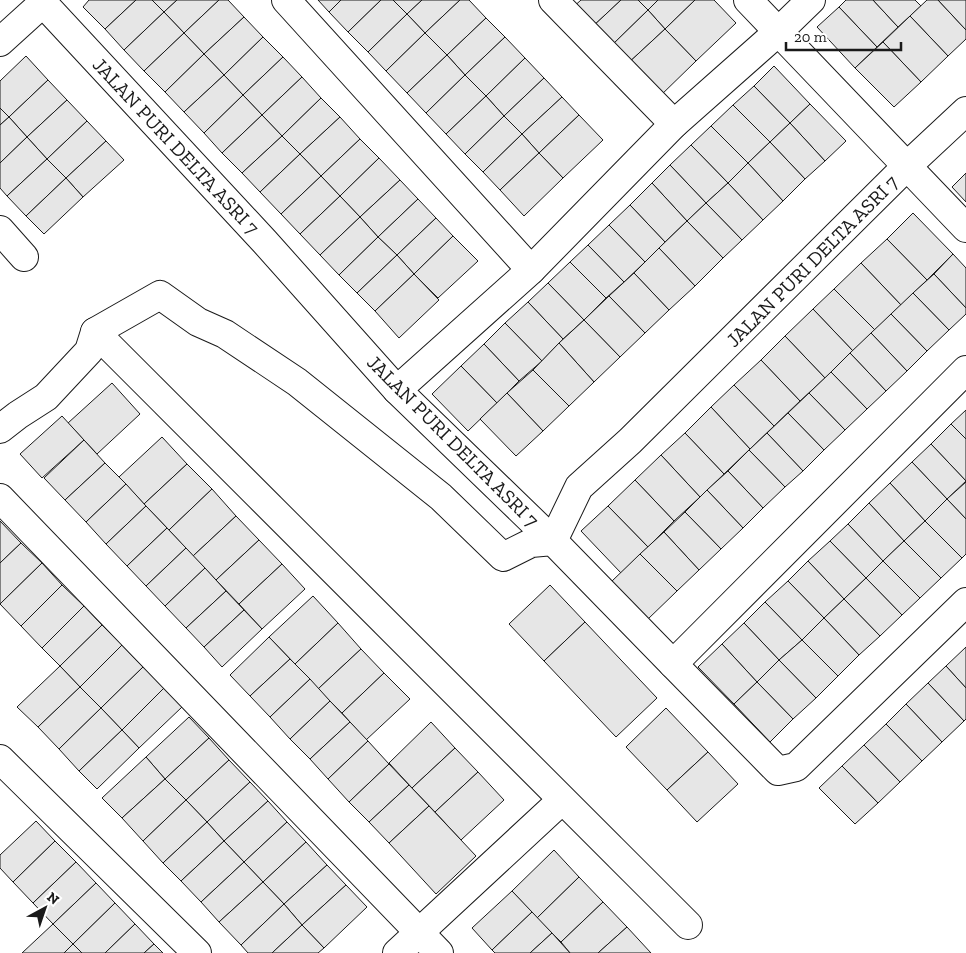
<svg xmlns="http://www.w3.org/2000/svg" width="966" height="953" viewBox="0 0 966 953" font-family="'Zilla Slab',serif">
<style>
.building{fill:#e6e6e6;stroke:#1a1a1a}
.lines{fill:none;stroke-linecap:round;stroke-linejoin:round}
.minor-casing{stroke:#1a1a1a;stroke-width:30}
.minor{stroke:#fff;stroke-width:28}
.labels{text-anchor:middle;stroke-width:4;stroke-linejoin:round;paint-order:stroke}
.street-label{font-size:20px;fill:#1a1a1a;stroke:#fff}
</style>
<rect width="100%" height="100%" fill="#fff"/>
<!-- building -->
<g class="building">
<path d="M 89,0 L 136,0 L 105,29 L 83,7 Z"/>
<path d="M 136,0 L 152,0 L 164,12 L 124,50 L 105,29 Z"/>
<path d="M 152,0 L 177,0 L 164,12 Z"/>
<path d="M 177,0 L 219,0 L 184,33 L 164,12 Z"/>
<path d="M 219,0 L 228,0 L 244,17 L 204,54 L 184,33 Z"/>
<path d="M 318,0 L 341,0 L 329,12 Z"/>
<path d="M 341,0 L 381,0 L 348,32 L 329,12 Z"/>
<path d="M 381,0 L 393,0 L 407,14 L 368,52 L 348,32 Z"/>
<path d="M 393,0 L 422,0 L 407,14 Z"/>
<path d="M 422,0 L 460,0 L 425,33 L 407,14 Z"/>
<path d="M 460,0 L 469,0 L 486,18 L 447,55 L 425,33 Z"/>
<path d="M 581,0 L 621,0 L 590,29 L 571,9 Z"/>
<path d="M 621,0 L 638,0 L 648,10 L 609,48 L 590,29 Z"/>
<path d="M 638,0 L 658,0 L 648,10 Z"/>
<path d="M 658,0 L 695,0 L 665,29 L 648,10 Z"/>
<path d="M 695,0 L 714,0 L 736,23 L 696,61 L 665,29 Z"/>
<path d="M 846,0 L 873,0 L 898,27 L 877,47 L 839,7 Z"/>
<path d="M 873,0 L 915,0 L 921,6 L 898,27 Z"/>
<path d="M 927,0 L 938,0 L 966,30 L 966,39 L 948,56 L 910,16 Z"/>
<path d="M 938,0 L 966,0 L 966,30 Z"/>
<path d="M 839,7 L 877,47 L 855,68 L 817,27 Z"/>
<path d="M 648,10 L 665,29 L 625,66 L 609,48 Z"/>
<path d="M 164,12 L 184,33 L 144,71 L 124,50 Z"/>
<path d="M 407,14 L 425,33 L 386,71 L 368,52 Z"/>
<path d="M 910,16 L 948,56 L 921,82 L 883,42 Z"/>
<path d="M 244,17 L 263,37 L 224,75 L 204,54 Z"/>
<path d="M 486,18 L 505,37 L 465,75 L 447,55 Z"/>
<path d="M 665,29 L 696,61 L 657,99 L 625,66 Z"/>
<path d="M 184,33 L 204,54 L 165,92 L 144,71 Z"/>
<path d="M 425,33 L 447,55 L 407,93 L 386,71 Z"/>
<path d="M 263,37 L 283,57 L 243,95 L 224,75 Z"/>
<path d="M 505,37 L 525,58 L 486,96 L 465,75 Z"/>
<path d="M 883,42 L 921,82 L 894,107 L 855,68 Z"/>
<path d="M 204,54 L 224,75 L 184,112 L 165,92 Z"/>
<path d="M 447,55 L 465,75 L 426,113 L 407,93 Z"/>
<path d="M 26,56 L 48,80 L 9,117 L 0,108 L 0,81 Z"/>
<path d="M 283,57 L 302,77 L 262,115 L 243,95 Z"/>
<path d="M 525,58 L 544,78 L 504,116 L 486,96 Z"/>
<path d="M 774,66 L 810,104 L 790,123 L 754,86 Z"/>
<path d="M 224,75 L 243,95 L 204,133 L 184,112 Z"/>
<path d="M 465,75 L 486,96 L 446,134 L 426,113 Z"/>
<path d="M 302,77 L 321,98 L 282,136 L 262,115 Z"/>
<path d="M 544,78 L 562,97 L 522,134 L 504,116 Z"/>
<path d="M 48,80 L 67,100 L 27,137 L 9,117 Z"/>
<path d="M 754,86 L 790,123 L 770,142 L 733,105 Z"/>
<path d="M 243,95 L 262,115 L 222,153 L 204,133 Z"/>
<path d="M 486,96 L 504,116 L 465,154 L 446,134 Z"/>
<path d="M 562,97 L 579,115 L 539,153 L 522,134 Z"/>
<path d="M 321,98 L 340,117 L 300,154 L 282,136 Z"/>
<path d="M 67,100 L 87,121 L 47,159 L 27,137 Z"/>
<path d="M 810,104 L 846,141 L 825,161 L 790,123 Z"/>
<path d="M 733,105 L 770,142 L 748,163 L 711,126 Z"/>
<path d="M 0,108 L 9,117 L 0,125 Z"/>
<path d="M 262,115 L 282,136 L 242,173 L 222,153 Z"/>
<path d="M 579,115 L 603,140 L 563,178 L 539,153 Z"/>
<path d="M 504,116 L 522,134 L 483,172 L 465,154 Z"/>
<path d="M 9,117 L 27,137 L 0,163 L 0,125 Z"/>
<path d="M 340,117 L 360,139 L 321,176 L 300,154 Z"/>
<path d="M 87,121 L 106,141 L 66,178 L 47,159 Z"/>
<path d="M 790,123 L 825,161 L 805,179 L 770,142 Z"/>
<path d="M 711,126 L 748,163 L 728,183 L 691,145 Z"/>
<path d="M 522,134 L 539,153 L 500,190 L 483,172 Z"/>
<path d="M 282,136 L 300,154 L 260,192 L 242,173 Z"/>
<path d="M 27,137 L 47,159 L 7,196 L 0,188 L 0,163 Z"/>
<path d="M 360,139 L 379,158 L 340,196 L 321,176 Z"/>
<path d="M 106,141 L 124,160 L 83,197 L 66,178 Z"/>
<path d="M 770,142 L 805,179 L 783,201 L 748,163 Z"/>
<path d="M 691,145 L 728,183 L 706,203 L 670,165 Z"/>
<path d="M 539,153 L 563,178 L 524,216 L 500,190 Z"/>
<path d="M 300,154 L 321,176 L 281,214 L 260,192 Z"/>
<path d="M 379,158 L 400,180 L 360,217 L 340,196 Z"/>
<path d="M 47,159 L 66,178 L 26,216 L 7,196 Z"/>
<path d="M 748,163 L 783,201 L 763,220 L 728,183 Z"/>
<path d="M 670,165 L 706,203 L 687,221 L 652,183 Z"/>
<path d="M 966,173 L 966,202 L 952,187 Z"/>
<path d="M 321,176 L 340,196 L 300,234 L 281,214 Z"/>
<path d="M 66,178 L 83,197 L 44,234 L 26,216 Z"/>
<path d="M 400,180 L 418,199 L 378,237 L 360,217 Z"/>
<path d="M 652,183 L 687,221 L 665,242 L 630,205 Z"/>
<path d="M 728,183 L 763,220 L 742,240 L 706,203 Z"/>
<path d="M 340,196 L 360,217 L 320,255 L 300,234 Z"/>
<path d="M 418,199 L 436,218 L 397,255 L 378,237 Z"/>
<path d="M 706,203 L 742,240 L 723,258 L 687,221 Z"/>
<path d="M 630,205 L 665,242 L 645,262 L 609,225 Z"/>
<path d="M 913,213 L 953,254 L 927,280 L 887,239 Z"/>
<path d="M 360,217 L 378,237 L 339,275 L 320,255 Z"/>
<path d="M 436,218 L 453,236 L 414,274 L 397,255 Z"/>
<path d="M 687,221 L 723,258 L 695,286 L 659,248 Z"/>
<path d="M 609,225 L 645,262 L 624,282 L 588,245 Z"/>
<path d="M 453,236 L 478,261 L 438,298 L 414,274 Z"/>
<path d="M 378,237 L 397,255 L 357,293 L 339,275 Z"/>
<path d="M 887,239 L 927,280 L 901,305 L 861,263 Z"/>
<path d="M 588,245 L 624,282 L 606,298 L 570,262 Z"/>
<path d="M 659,248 L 695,286 L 669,310 L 634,273 Z"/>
<path d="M 953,254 L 966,268 L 966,308 L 934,274 Z"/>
<path d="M 397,255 L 414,274 L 375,311 L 357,293 Z"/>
<path d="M 570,262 L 606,298 L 584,320 L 548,283 Z"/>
<path d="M 861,263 L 901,305 L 875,330 L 834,289 Z"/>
<path d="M 634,273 L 669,310 L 645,333 L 609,296 Z"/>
<path d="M 414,274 L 439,300 L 399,338 L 375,311 Z"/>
<path d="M 934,274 L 966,308 L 966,314 L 949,330 L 913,293 Z"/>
<path d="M 548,283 L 584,320 L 563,339 L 528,302 Z"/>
<path d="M 834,289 L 875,330 L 853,351 L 813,309 Z"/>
<path d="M 913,293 L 949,330 L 927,351 L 891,314 Z"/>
<path d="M 609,296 L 645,333 L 620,357 L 584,320 Z"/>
<path d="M 528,302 L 563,339 L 542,361 L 505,323 Z"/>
<path d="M 813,309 L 853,351 L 825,378 L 785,336 Z"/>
<path d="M 891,314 L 927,351 L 907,371 L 871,333 Z"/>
<path d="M 584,320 L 620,357 L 594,382 L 559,343 Z"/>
<path d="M 505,323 L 542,361 L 519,381 L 484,344 Z"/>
<path d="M 871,333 L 907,371 L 886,391 L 850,353 Z"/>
<path d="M 785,336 L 825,378 L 800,401 L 761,360 Z"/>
<path d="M 559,343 L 594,382 L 569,406 L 533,370 Z"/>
<path d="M 484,344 L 519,381 L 497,403 L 461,366 Z"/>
<path d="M 850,353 L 886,391 L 867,409 L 831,372 Z"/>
<path d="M 761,360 L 800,401 L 774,426 L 734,385 Z"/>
<path d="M 461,366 L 497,403 L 468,431 L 432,394 Z"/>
<path d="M 533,370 L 569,406 L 543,431 L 507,393 Z"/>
<path d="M 831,372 L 867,409 L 845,430 L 809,393 Z"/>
<path d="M 112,383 L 140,414 L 97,454 L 68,423 Z"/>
<path d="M 734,385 L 774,426 L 750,449 L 711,407 Z"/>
<path d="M 507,393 L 543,431 L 516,456 L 480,419 Z"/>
<path d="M 809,393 L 845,430 L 824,450 L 788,413 Z"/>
<path d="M 711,407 L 750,449 L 724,474 L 685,433 Z"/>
<path d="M 966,410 L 966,439 L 951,424 Z"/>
<path d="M 788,413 L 824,450 L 803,471 L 767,433 Z"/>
<path d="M 62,416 L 84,440 L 42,478 L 20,454 Z"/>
<path d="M 951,424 L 966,439 L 966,481 L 931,444 Z"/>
<path d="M 685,433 L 724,474 L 700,497 L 661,455 Z"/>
<path d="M 767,433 L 803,471 L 785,487 L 749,450 Z"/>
<path d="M 162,437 L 187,464 L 144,504 L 119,477 Z"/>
<path d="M 84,440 L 105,463 L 65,500 L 44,478 Z"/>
<path d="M 931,444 L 966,481 L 947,499 L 912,462 Z"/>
<path d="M 749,450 L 785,487 L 763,508 L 728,471 Z"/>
<path d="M 661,455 L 700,497 L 674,521 L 635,480 Z"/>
<path d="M 912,462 L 947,499 L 925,521 L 890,483 Z"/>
<path d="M 105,463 L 126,484 L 86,522 L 65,500 Z"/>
<path d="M 187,464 L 212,489 L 169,530 L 144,504 Z"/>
<path d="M 728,471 L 763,508 L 743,528 L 707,490 Z"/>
<path d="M 635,480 L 674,521 L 648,547 L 608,506 Z"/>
<path d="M 966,482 L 966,519 L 947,499 Z"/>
<path d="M 890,483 L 925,521 L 904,541 L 869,503 Z"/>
<path d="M 126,484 L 146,506 L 106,544 L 86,522 Z"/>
<path d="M 212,489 L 236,516 L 193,556 L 169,530 Z"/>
<path d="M 707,490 L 743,528 L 721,549 L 685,512 Z"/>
<path d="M 947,499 L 966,519 L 966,554 L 962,558 L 925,521 Z"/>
<path d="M 869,503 L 904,541 L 883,561 L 848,524 Z"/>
<path d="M 146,506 L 167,528 L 127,566 L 106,544 Z"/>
<path d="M 608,506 L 648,547 L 621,573 L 581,531 Z"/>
<path d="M 685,512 L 721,549 L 699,570 L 664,532 Z"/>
<path d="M 236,516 L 259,540 L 216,580 L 193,556 Z"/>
<path d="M 0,521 L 21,543 L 0,563 Z"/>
<path d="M 925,521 L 962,558 L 941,578 L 904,541 Z"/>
<path d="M 848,524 L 883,561 L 866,578 L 830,541 Z"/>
<path d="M 167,528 L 186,548 L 146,586 L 127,566 Z"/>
<path d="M 664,532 L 699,570 L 677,591 L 640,554 Z"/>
<path d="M 259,540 L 282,564 L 239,604 L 216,580 Z"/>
<path d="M 830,541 L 866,578 L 844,599 L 808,561 Z"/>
<path d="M 904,541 L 941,578 L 920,598 L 883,561 Z"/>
<path d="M 21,543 L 42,563 L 0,604 L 0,563 Z"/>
<path d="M 186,548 L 205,568 L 165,606 L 146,586 Z"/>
<path d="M 640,554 L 677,591 L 647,620 L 611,582 Z"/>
<path d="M 808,561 L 844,599 L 824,618 L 788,581 Z"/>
<path d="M 883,561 L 920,598 L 902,615 L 866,578 Z"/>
<path d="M 42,563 L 62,585 L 21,626 L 0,604 Z"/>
<path d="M 282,564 L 305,589 L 262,629 L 239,604 Z"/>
<path d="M 205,568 L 226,591 L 186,628 L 165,606 Z"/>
<path d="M 866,578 L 902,615 L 880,636 L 844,599 Z"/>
<path d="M 788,581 L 824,618 L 802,640 L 765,602 Z"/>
<path d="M 62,585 L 84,606 L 42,648 L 21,626 Z"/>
<path d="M 550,585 L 585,622 L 544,661 L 509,624 Z"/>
<path d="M 226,591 L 244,610 L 204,647 L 186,628 Z"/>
<path d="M 313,596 L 338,623 L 295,664 L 269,637 Z"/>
<path d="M 844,599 L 880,636 L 859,655 L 824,618 Z"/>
<path d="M 765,602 L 802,640 L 779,660 L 744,623 Z"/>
<path d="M 84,606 L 102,625 L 60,666 L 42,648 Z"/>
<path d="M 244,610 L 262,629 L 222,667 L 204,647 Z"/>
<path d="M 824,618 L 859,655 L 838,676 L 802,640 Z"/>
<path d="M 585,622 L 657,698 L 616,737 L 544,661 Z"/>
<path d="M 338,623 L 361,649 L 318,689 L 295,664 Z"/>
<path d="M 744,623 L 779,660 L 757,682 L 722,644 Z"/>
<path d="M 102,625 L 122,645 L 80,687 L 60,666 Z"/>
<path d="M 269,637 L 290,659 L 250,696 L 230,675 Z"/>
<path d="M 802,640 L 838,676 L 816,698 L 779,660 Z"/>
<path d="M 722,644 L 757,682 L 734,704 L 698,667 Z"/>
<path d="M 122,645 L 143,667 L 101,708 L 80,687 Z"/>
<path d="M 966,647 L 966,688 L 946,666 Z"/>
<path d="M 361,649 L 384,673 L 342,713 L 318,689 Z"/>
<path d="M 290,659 L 310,679 L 270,717 L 250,696 Z"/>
<path d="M 779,660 L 816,698 L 793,719 L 757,682 Z"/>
<path d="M 60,666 L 80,687 L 38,727 L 17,707 Z"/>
<path d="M 946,666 L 966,688 L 966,719 L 964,721 L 928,683 Z"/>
<path d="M 143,667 L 164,688 L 122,730 L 101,708 Z"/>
<path d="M 384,673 L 410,699 L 366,740 L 342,713 Z"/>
<path d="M 310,679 L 330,701 L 290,739 L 270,717 Z"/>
<path d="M 757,682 L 793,719 L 770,742 L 734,704 Z"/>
<path d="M 928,683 L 964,721 L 942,742 L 906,704 Z"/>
<path d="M 80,687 L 101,708 L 59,749 L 38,727 Z"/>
<path d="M 164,688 L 182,707 L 139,748 L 122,730 Z"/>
<path d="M 330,701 L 350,722 L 310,759 L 290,739 Z"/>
<path d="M 906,704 L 942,742 L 922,761 L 886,724 Z"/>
<path d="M 101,708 L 122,730 L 79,771 L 59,749 Z"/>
<path d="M 666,708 L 708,752 L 667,790 L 626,747 Z"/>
<path d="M 189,717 L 209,738 L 165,779 L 146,757 Z"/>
<path d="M 350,722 L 368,741 L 328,779 L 310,759 Z"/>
<path d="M 431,722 L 455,748 L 412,788 L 389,763 Z"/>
<path d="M 886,724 L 922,761 L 900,782 L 864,745 Z"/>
<path d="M 122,730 L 139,748 L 97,789 L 79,771 Z"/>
<path d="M 209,738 L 229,760 L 186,800 L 165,779 Z"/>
<path d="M 368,741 L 389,764 L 349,802 L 328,779 Z"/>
<path d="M 864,745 L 900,782 L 878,803 L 842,766 Z"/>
<path d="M 455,748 L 478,772 L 435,812 L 412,788 Z"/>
<path d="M 708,752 L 738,784 L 697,822 L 667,790 Z"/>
<path d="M 146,757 L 165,779 L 122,818 L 102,798 Z"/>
<path d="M 229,760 L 250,782 L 207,822 L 186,800 Z"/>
<path d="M 389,764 L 409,785 L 369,822 L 349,802 Z"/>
<path d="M 842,766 L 878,803 L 855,824 L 819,788 Z"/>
<path d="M 478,772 L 504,800 L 461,840 L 435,812 Z"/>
<path d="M 165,779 L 186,800 L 143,841 L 122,818 Z"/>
<path d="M 250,782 L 268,801 L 224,841 L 207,822 Z"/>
<path d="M 409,785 L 429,806 L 389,843 L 369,822 Z"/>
<path d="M 186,800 L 207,822 L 163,863 L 143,841 Z"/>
<path d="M 268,801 L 287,822 L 244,862 L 224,841 Z"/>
<path d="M 429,806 L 476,856 L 436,894 L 389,843 Z"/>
<path d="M 36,821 L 55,841 L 13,882 L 0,868 L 0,855 Z"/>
<path d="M 207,822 L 224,841 L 181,881 L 163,863 Z"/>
<path d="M 287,822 L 306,842 L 263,882 L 244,862 Z"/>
<path d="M 55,841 L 76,862 L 33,903 L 13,882 Z"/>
<path d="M 224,841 L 244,862 L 201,902 L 181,881 Z"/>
<path d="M 306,842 L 327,865 L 284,904 L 263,882 Z"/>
<path d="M 554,850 L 579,877 L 537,918 L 512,891 Z"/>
<path d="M 76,862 L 96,883 L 53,924 L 33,903 Z"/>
<path d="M 244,862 L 263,882 L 219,922 L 201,902 Z"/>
<path d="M 327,865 L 346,885 L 302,925 L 284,904 Z"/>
<path d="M 579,877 L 603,902 L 561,942 L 537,918 Z"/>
<path d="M 263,882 L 284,904 L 241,945 L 219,922 Z"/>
<path d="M 96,883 L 115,903 L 73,944 L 53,924 Z"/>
<path d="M 346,885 L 367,907 L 324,948 L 302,925 Z"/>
<path d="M 512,891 L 532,912 L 492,950 L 472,928 Z"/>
<path d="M 603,902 L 627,927 L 598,953 L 570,953 L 561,942 Z"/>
<path d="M 115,903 L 135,924 L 105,953 L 82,953 L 73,944 Z"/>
<path d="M 284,904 L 302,925 L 272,953 L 248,953 L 241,945 Z"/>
<path d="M 532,912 L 552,933 L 530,953 L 495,953 L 492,950 Z"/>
<path d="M 53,924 L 73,944 L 64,953 L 22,953 Z"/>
<path d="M 135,924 L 154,944 L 144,953 L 105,953 Z"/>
<path d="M 302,925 L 324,948 L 318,953 L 272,953 Z"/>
<path d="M 627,927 L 651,953 L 598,953 Z"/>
<path d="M 552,933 L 570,953 L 530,953 Z"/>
<path d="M 73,944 L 82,953 L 64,953 Z"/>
<path d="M 154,944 L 163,953 L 144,953 Z"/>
</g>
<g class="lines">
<defs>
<g id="minor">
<path d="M 286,0 L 531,270"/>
<path d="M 553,0 L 674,124"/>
<path d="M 748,0 L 966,228"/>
<path d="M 0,42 L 43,3 L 265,242 L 397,390 L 553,541 L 579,487 L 630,441 L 906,167 L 966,111"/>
<path d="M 0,230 L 24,257"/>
<path d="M 95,332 L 688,925"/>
<path d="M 397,390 L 531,270 L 674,124 L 778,32 L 811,0"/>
<path d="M 0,429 L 18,415 L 46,397 L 89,351 L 95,332 L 160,295 L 198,322 L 225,334 L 297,382 L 441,497 L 503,557 L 531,543 L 553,541 L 673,664 L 778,771 L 796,767 L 966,602"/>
<path d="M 0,498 L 439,953"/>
<path d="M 673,664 L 966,370"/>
<path d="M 0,759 L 197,953"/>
<path d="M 397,953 L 562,800"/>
</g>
</defs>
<!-- minor casing -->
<use href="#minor" class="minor-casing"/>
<!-- minor -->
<use href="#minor" class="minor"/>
</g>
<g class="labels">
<!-- street labels -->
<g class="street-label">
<text transform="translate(176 146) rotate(47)" y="7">JALAN PURI DELTA ASRI 7</text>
<text transform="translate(812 261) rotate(-45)" y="7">JALAN PURI DELTA ASRI 7</text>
<text transform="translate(453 441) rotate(45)" y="7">JALAN PURI DELTA ASRI 7</text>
</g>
</g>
<!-- north arrow -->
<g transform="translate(45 908) rotate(40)" stroke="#ffffff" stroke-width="4" paint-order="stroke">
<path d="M0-4L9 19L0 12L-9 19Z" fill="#1a1a1a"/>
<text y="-8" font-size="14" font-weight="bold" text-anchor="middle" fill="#1a1a1a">N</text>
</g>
<!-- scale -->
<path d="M786 42v8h115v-8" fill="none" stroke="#1a1a1a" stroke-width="2.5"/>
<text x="794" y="42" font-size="15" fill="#1a1a1a" stroke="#ffffff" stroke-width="4" paint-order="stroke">20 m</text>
</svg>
